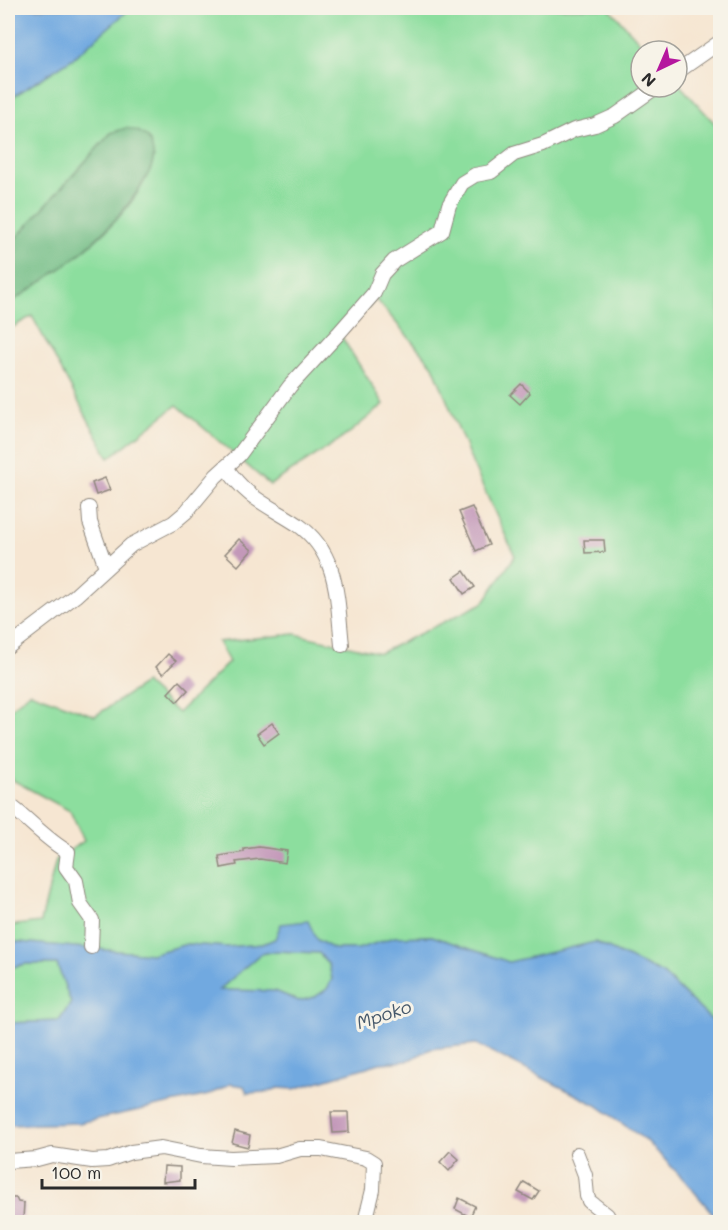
<svg xmlns="http://www.w3.org/2000/svg" width="728" height="1230" viewBox="0 0 728 1230" font-family="Mali,sans-serif">
<style>
.green{fill:#8cde9e;stroke:#5c8464;stroke-width:1.5}
.forest{fill:#71bd85;stroke:#4e7458;stroke-width:1.5}
.water{fill:#71a9e0;stroke:#4e6a86;stroke-width:1.5;fill-rule:evenodd}
.building{fill:#c398b9}
.lines{fill:none;stroke-linecap:round;stroke-linejoin:round}
.minor-casing{stroke:#90887e;stroke-width:16}
.minor{stroke:#fff;stroke-width:14}
.labels{text-anchor:middle;stroke-width:6;stroke-linejoin:round;paint-order:stroke}
.water-label{font-size:18px;font-style:italic;fill:#44576a;stroke:#f7f3e8}
</style>
<rect width="100%" height="100%" fill="#f7f3e8"/>
<filter id="ink" filterUnits="userSpaceOnUse"><feTurbulence type="fractalNoise" baseFrequency=".0167" numOctaves="2"/><feDisplacementMap in="SourceGraphic" scale="12" xChannelSelector="R" yChannelSelector="G"/><feConvolveMatrix kernelMatrix="1 2 1 2 8 2 1 2 1" color-interpolation-filters="sRGB"/></filter>
<filter id="wash" filterUnits="userSpaceOnUse"><feTurbulence type="fractalNoise" baseFrequency=".008" numOctaves="4" result="noise"/><feDisplacementMap in="SourceGraphic" scale="24" xChannelSelector="R" yChannelSelector="G"/><feGaussianBlur stdDeviation="1.35" result="paint"/><feColorMatrix in="noise" values="0 0 0 0 0 0 0 0 0 0 0 0 0 0 0 0 0 1.4 0 .05"/><feComposite in="paint" operator="in"/></filter>
<g filter="url(#wash)">
<rect width="100%" height="100%" fill="#f6e6d2"/>
<!-- green -->
<g class="green">
<path d="M 131,8 L 609,8 L 648,51 L 641,51 L 641,87 L 677,87 L 677,82 L 720,129 L 720,1028 L 663,974 L 595,942 L 509,963 L 432,936 L 395,937 L 358,949 L 334,949 L 317,940 L 275,939 L 263,944 L 227,947 L 187,944 L 151,954 L 8,941 L 8,926 L 41,922 L 56,860 L 84,841 L 70,811 L 9,778 L 8,711 L 30,692 L 95,716 L 145,683 L 178,713 L 229,662 L 218,642 L 295,634 L 380,653 L 483,603 L 515,556 L 473,465 L 433,366 L 376,299 L 341,336 L 384,404 L 347,435 L 270,485 L 177,405 L 109,458 L 32,316 L 8,330 L 8,304 C 60,271 137,220 154,157 L 111,133 L 18,236 L 8,240 L 8,100 L 72,59 Z"/>
<path d="M 276,951 L 319,953 L 329,965 L 332,979 L 327,989 L 315,997 L 299,1001 L 275,991 L 219,990 L 260,954 Z"/>
<path d="M 26,964 L 57,964 L 71,1003 L 59,1021 L 8,1023 L 8,968 Z"/>
</g>
<!-- forest -->
<path class="forest" d="M 126,128 C 142,131 151,136 153,153 C 155,165 147,176 141,186 C 108,238 58,272 8,304 L 8,240 L 18,236 L 111,133 Z"/>
<!-- water -->
<g class="water">
<path d="M 8,8 L 131,8 L 72,59 L 8,100 Z"/>
<path d="M 308,921 L 317,940 L 334,949 L 358,949 L 395,937 L 432,936 L 509,962 L 595,942 L 663,974 L 720,1028 L 720,1222 L 686,1182 L 648,1142 L 596,1105 L 476,1044 L 431,1049 L 407,1061 L 380,1063 L 294,1089 L 278,1088 L 268,1092 L 247,1093 L 244,1086 L 230,1084 L 209,1095 L 79,1123 L 8,1125 L 8,1023 L 59,1021 L 71,1003 L 57,964 L 26,964 L 8,968 L 8,941 L 151,954 L 187,944 L 227,947 L 263,944 L 275,939 L 281,924 ZM 276,951 L 319,953 L 329,965 L 332,979 L 327,989 L 315,997 L 299,1001 L 275,991 L 219,990 L 260,954 Z"/>
</g>
<g id="blocks">
<!-- building -->
<g class="building">
<path d="M 521,384 L 530,393 L 520,404 L 510,395 Z"/>
<path d="M 105,478 L 110,490 L 96,495 L 92,483 Z"/>
<path d="M 472,507 L 489,545 L 476,551 L 459,512 Z"/>
<path d="M 239,539 L 252,550 L 238,566 L 225,554 Z"/>
<path d="M 584,540 L 604,540 L 605,552 L 585,553 Z"/>
<path d="M 464,571 L 475,587 L 464,594 L 454,578 Z"/>
<path d="M 168,654 L 176,661 L 163,674 L 156,667 Z"/>
<path d="M 179,681 L 188,690 L 177,702 L 168,693 Z"/>
<path d="M 272,723 L 279,733 L 264,744 L 257,734 Z"/>
<path d="M 259,847 L 287,851 L 285,863 L 260,859 L 236,862 L 237,865 L 221,868 L 219,856 L 244,852 L 244,849 Z"/>
<path d="M 331,1112 L 348,1112 L 349,1132 L 333,1133 Z"/>
<path d="M 235,1131 L 250,1135 L 248,1147 L 232,1143 Z"/>
<path d="M 450,1151 L 459,1159 L 449,1171 L 440,1162 Z"/>
<path d="M 164,1166 L 180,1167 L 180,1180 L 163,1182 Z"/>
<path d="M 524,1182 L 539,1191 L 533,1200 L 518,1192 Z"/>
<path d="M 8,1198 L 16,1198 L 18,1202 L 24,1203 L 23,1219 L 8,1219 Z"/>
<path d="M 459,1198 L 475,1206 L 470,1217 L 455,1209 Z"/>
</g>
</g>
</g>
<g filter="url(#ink)">
<use href="#blocks" fill-opacity="0" stroke="#90887e" stroke-width="1.5"/>
<g class="lines">
<defs>
<g id="minor">
<path d="M 677,72 L 720,42"/>
<path d="M 226,467 C 246,498 268,505 297,524 C 339,553 337,599 342,645"/>
<path d="M 89,508 L 90,522 L 106,567"/>
<path d="M 8,647 L 75,596 L 131,545 L 173,523 L 186,512 L 216,476 L 239,455 L 290,386 L 338,334 L 374,293 L 382,274 L 394,261 L 442,231 L 449,205 L 462,183 L 475,175 L 491,172 L 514,154 L 543,145 L 574,130 L 595,125 L 615,116 L 656,87"/>
<path d="M 8,804 C 29,819 45,839 68,852 L 66,867 L 76,881 L 80,903 L 92,920 L 91,947"/>
<path d="M 577,1154 L 585,1175 L 587,1196 L 589,1201 L 607,1215 L 610,1222"/>
<path d="M 8,1161 L 37,1159 L 52,1155 L 92,1161 L 108,1160 L 131,1152 L 161,1148 L 201,1156 L 231,1158 L 276,1156 L 300,1149 L 321,1149 L 366,1158 L 374,1163 L 373,1190 L 365,1222"/>
</g>
</defs>
<!-- minor casing -->
<use href="#minor" class="minor-casing"/>
<!-- minor -->
<use href="#minor" class="minor"/>
</g>
</g>
<g class="labels">
<!-- water labels -->
<g class="water-label">
<text transform="translate(384 1015) rotate(-18)" y="6">Mpoko</text>
</g>
</g>
<!-- margin -->
<rect width="728" height="1230" fill="none" stroke="#f7f3e8" stroke-width="30"/>
<!-- north arrow -->
<g transform="translate(659 69) rotate(224)"><circle r="28" fill="#f7f3e8" stroke="#a5a39c" stroke-width="1.5"/>
<path d="M0-4.5L10 22L0 15L-10 22Z" fill="#b5179e"/>
<text y="-9" font-size="16" font-weight="bold" text-anchor="middle" fill="#2b2b2b">N</text>
</g>
<!-- scale -->
<path d="M42 1179v9h153v-9" fill="none" stroke="#2b2b2b" stroke-width="3"/>
<text x="51" y="1179" font-size="18" fill="#2b2b2b" stroke="#f7f3e8" stroke-width="4.5" paint-order="stroke">100 m</text>
</svg>
